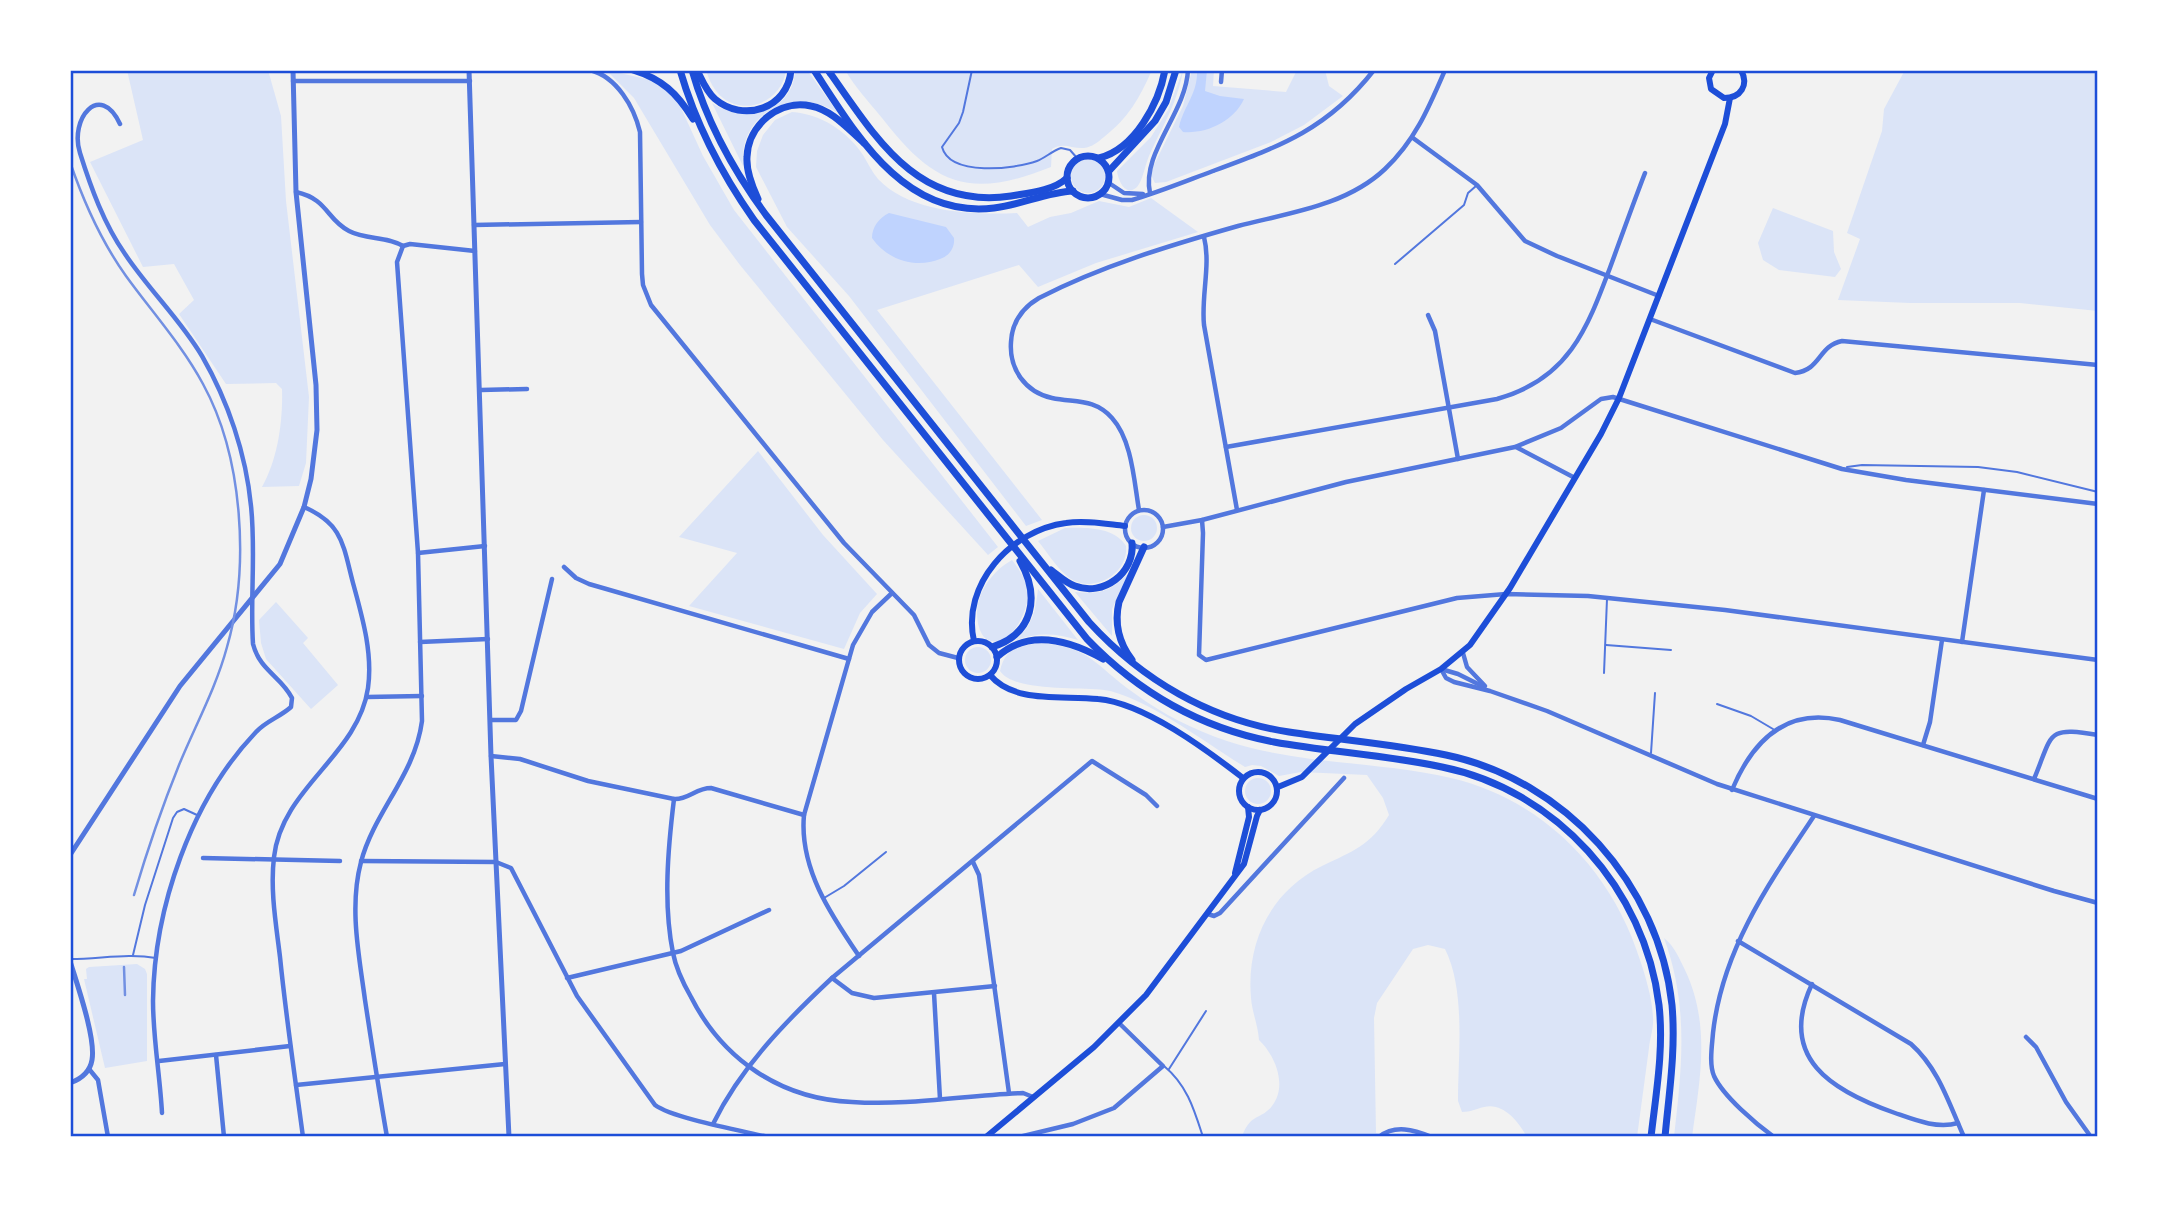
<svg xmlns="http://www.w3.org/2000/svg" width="2168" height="1207" viewBox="0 0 2168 1207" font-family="Poppins,sans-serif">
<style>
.green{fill:#dbe4f7}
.water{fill:#bfd3fe}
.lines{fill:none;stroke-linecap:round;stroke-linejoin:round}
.service{stroke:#5277de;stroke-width:2}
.minor{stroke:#5277de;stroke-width:4.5}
.tertiary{stroke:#5277de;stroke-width:5}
.secondary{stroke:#1d4ed8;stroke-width:6}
.primary{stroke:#1d4ed8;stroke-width:7}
.trunk{stroke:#1d4ed8;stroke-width:7}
.rail{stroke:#7290e2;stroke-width:2.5}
.neatline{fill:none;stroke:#1d4ed8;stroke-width:2.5}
</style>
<rect width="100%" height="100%" fill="#f2f2f2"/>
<!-- green -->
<g class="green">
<path d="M 127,70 L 268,70 L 281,116 L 286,201 L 309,397 L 306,463 L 299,486 L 262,487 C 278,459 283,421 282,389 L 276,383 L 226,384 L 179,314 L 194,300 L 174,264 L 143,267 L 90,162 L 143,140 Z"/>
<path d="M 606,70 L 651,80 L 670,93 L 681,108 L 703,156 L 734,210 L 998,547 L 988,555 L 883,440 L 740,265 L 710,225 L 634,98 Z"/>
<path d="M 706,70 L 786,70 C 783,99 748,117 723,98 C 714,91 709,80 706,70 Z"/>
<path d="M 795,70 L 807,70 L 838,113 C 795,85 738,112 743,166 L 712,103 C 742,124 794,113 795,70 Z"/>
<path d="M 845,70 L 1152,70 C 1139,99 1129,117 1104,137 C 1098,142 1092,147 1084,148 C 1072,149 1063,142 1052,149 L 1051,167 C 969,200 934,185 882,118 C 869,102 855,87 845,70 Z"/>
<path d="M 1183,70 C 1178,102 1162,127 1149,156 C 1145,165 1143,180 1137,187 C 1125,198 1118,179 1117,171 L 1151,137 L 1168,110 Z"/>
<path d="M 1192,70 L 1214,70 L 1213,86 L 1286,92 L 1297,70 L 1325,70 L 1329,86 L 1343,96 L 1304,125 L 1271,142 L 1166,182 L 1155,183 L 1152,177 L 1152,169 L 1183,106 Z"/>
<path d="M 1905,70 L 2098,70 L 2098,311 L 2020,303 L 1910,303 L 1838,300 L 1860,239 L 1847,233 L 1882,131 L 1884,109 Z"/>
<path d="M 792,112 C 821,114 847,131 863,155 C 868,163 872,172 878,179 C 910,213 974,215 1017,213 L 1028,227 L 1050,217 L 1071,213 L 1099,201 L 1129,207 L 1151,198 L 1198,232 L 1096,263 L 1038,287 L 1019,265 L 877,310 L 1042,520 L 1026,526 L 849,296 L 787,227 L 756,167 L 757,151 L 763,135 L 775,120 Z"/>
<circle cx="1088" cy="176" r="17"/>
<path d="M 1773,208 L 1833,231 L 1834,252 L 1841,269 L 1835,277 L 1779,270 L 1763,260 L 1758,243 Z"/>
<path d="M 758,451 L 823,535 L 877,594 L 860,613 L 844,649 L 689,606 L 737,553 L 679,537 Z"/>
<circle cx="1144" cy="528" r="13"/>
<path d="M 1065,528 C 1086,527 1115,527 1126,546 C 1129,575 1090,596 1067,576 C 1056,567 1047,552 1038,541 Z"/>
<path d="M 1012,560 C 1019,569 1027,581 1028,593 C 1029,610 1010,650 988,640 C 983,638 980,631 979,627 C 971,600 989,573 1012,560 Z"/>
<path d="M 1128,574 L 1112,609 L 1112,636 L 1075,592 C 1101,594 1109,592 1128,574 Z"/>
<path d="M 1038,589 L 1078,640 C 1056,633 1036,632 1015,641 C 1033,624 1035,613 1038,589 Z"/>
<path d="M 276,602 L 308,638 L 303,643 L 338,685 L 311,709 L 266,659 L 261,643 L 259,620 Z"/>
<path d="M 1038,643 C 1091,646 1095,666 1134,693 C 1164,715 1192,729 1227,741 C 1300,765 1378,761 1451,778 C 1544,800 1612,871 1640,960 C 1646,978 1652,998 1653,1017 C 1654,1027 1650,1038 1649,1048 C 1645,1078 1641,1107 1637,1137 L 1527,1137 C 1519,1122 1503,1102 1484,1107 C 1475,1109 1471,1112 1462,1112 L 1458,1101 C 1458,1055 1466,991 1445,949 L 1428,945 L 1413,949 L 1377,1003 L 1374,1018 L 1376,1133 L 1422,1137 L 1242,1137 C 1250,1113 1261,1120 1272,1106 C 1288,1086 1275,1055 1259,1040 C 1258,1025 1252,1012 1251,998 C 1246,942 1271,891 1322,866 C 1353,851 1370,846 1389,815 L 1383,798 L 1367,775 L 1301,772 L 1279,776 L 1261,766 L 1252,765 L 1245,767 C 1210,746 1143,695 1104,690 C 1079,687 1014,692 1000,671 C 1005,648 1018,647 1038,643 Z"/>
<circle cx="978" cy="660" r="13"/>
<circle cx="1258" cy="791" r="13"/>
<path d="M 1664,938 C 1675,947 1679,958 1685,970 C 1711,1025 1700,1079 1692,1137 L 1674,1137 C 1682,1067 1689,1006 1664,938 Z"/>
<path d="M 137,964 L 145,969 L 147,974 L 147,1061 L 105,1068 L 84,979 L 87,979 L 86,969 L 89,967 Z"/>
</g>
<!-- water -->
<g class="water">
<path d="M 1197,70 L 1207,70 L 1205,91 L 1220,96 L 1244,99 C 1234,121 1207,134 1183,132 L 1179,127 C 1184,105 1198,94 1197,70 Z"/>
<path d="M 889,213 L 946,227 L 954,238 C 955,248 949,256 940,259 C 916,269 887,260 872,238 C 872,227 879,218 889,213 Z"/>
</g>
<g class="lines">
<!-- service -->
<g class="service">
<path d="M 972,70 L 963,112 L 959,123 L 942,147 C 950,177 1015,169 1037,161 C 1045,158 1052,151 1061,148 L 1070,150 L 1077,158"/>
<path d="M 1395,264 L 1464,205 L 1468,193 L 1476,186"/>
<path d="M 1847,467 L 1862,465 L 1978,467 L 2017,472 L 2098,492"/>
<path d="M 1606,645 L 1671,650"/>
<path d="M 1604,673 L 1607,599"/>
<path d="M 1717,704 L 1751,716 L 1773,729"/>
<path d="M 1651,753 L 1655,693"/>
<path d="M 824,898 L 844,886 L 886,852"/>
<path d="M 133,955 L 145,905 L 173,818 L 177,812 L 184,809 L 197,815"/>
<path d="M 71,959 C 100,959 128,953 156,958"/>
<path d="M 1164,1066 C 1187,1085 1194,1109 1203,1137"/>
<path d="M 1169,1069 L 1206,1011"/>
</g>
<!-- minor -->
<g class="minor">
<path d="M 590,70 C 617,77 634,107 640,132 L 642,274 L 643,285 L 651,305 L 844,543 L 914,615 L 929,645 L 939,653 L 958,658"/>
<path d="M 293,81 L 470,81"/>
<path d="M 1221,82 L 1222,70"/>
<path d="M 120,124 C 100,81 69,119 80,153 C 91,188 104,224 125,254 C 149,290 180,319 202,356 C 228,401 246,454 251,506 C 256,552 250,598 253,644 C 260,671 281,676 292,698 L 291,707 C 280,717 266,721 256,732 C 191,800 154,908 153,1001 C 153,1038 160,1076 162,1113"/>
<path d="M 1413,138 L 1477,185 L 1525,241 L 1557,256 L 1659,296"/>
<path d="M 1109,183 L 1124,193 L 1143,194"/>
<path d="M 296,192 C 328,199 326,219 349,231 C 366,240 387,236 403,246 L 410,244 L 475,251"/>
<path d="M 1150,193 C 1141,153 1186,113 1188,70"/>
<path d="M 1100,194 L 1122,200 L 1132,200 C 1159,192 1186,181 1213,171 C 1281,146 1328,129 1374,70"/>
<path d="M 474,225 L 641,222"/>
<path d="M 1204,237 C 1211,265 1201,296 1204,325 L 1237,510"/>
<path d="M 1428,315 L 1435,331 L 1458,459"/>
<path d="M 1650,319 L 1795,373 C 1821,370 1818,346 1842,341 L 2098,365"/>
<path d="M 481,390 L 527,389"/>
<path d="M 1226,447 L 1497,399 C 1569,379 1587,329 1611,265 C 1622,235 1633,204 1645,173"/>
<path d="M 1516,447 L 1575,478"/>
<path d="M 1139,510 C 1134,481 1132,440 1112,418 C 1094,398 1075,403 1052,398 C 1025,392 1009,369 1011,342 C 1012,323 1022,308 1039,298 C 1101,266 1171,245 1238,226 C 1288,213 1346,206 1385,169 C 1415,141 1429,107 1445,70"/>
<circle cx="1144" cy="529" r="19"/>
<path d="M 1202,520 L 1203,533 L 1199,655 L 1206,660 L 1457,598 L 1506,594 L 1588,596 L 1725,610 L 2098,660"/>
<path d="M 1163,527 L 1202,520 L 1346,482 L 1515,447 L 1561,428 L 1601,399 L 1613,397 L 1842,469 L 1906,480 L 2098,504"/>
<path d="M 418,553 L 485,546"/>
<path d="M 564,567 L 576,578 L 589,584 L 849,659"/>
<path d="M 420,642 L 488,639"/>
<path d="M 1962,642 L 1984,490"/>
<path d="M 1463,653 L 1467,667 L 1485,686"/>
<path d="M 1441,669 L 1446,678 L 1454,682 L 1490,691 L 1547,711 L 1717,784 L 2054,891 L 2098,903"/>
<path d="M 1441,669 L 1458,674 L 1484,687"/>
<path d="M 367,697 L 422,696"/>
<path d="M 491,720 L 516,720 L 521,711 L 552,579"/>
<path d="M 1923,745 L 1930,722 L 1942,640"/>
<path d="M 491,756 L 520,759 L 588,781 L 674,799 C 688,800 696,788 711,788 L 804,815"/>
<path d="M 2034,779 C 2053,734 2045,726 2098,735"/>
<path d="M 1732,790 C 1752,742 1785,708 1840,720 L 2098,799"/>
<path d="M 674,799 C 668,848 663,904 673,953 C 676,969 683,983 691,997 C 723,1060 781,1099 852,1102 C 909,1106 966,1095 1023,1093 L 1033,1097"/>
<path d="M 203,858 L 340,861"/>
<path d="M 361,861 L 496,862 L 511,868 L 577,996 L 655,1105 C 672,1118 743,1131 768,1137"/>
<path d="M 973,862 L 979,875 L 1009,1093"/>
<path d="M 1208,914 L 1214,916 L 1220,913 L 1344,778"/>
<path d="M 1738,941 L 1911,1044 C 1939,1069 1949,1104 1964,1137"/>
<path d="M 859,956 C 831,915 799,868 804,815 L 853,645 L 872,612 L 892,593"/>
<path d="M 567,978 L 681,951 L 769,910"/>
<path d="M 832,978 L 852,993 L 874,998 L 995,986"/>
<path d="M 1812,984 C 1777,1058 1832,1091 1895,1113 C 1915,1120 1937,1129 1958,1123"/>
<path d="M 934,993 L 940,1099"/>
<path d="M 2026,1037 L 2036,1047 L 2066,1102 L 2091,1137"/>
<path d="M 216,1055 L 224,1137"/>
<path d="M 159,1061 L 290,1046"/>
<path d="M 89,1069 L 98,1080 L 108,1137"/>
<path d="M 296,1085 L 505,1064"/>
<path d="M 713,1124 C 741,1067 786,1021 832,978 L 1092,761 L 1146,795 L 1157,806"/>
<path d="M 303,1137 C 295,1077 286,1017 280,957 C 276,924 270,890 274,857 C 282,787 358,756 368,688 C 373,653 362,616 353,583 C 343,545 343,524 304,507"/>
<path d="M 387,1137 C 379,1091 372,1046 365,1000 C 359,955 349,907 361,862 C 374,812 415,775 422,721 L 418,553 L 397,262 L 403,246"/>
<path d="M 1019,1137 L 1073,1124 L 1114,1108 L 1163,1066 L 1119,1023"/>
<path d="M 1379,1137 C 1395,1124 1414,1130 1432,1137"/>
<path d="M 1774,1137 C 1756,1124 1723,1096 1714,1076 C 1709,1064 1712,1046 1713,1033 C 1722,950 1769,883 1814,816"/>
</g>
<!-- tertiary -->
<g class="tertiary">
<path d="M 469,70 L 491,756 L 509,1137"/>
<path d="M 70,855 L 180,686 L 280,564 L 304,507 L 311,479 L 317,430 L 316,385 L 296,192 L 293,70"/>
<path d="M 70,961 C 77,984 96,1038 92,1060 C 90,1072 81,1079 70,1083"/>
</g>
<!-- secondary -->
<g class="secondary">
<path d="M 1713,70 L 1709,78 L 1711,89 L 1724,98 C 1741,98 1749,85 1741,70"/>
<circle cx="978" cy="660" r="19"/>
<path d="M 974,641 C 961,585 1011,530 1066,523 C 1085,520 1106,524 1125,526"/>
<path d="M 990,675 C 1014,704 1063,695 1098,699 C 1144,703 1207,750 1243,778"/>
<circle cx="1258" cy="791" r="19"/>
<path d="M 1278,787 L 1302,777 L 1355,724 L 1406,689 L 1441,669 L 1470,645 L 1510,588 L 1601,434 L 1619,398 L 1725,124 L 1730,98"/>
<path d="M 1235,873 L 1249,817 L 1248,807"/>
<path d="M 986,1137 L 1094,1047 L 1146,995 L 1244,864 L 1257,816 L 1260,810"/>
</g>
<!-- primary -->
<g class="primary">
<path d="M 814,70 C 856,134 904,219 994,208 C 1020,205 1048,192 1073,191"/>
<path d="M 828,70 C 875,136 916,210 1011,196 C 1029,193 1053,191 1067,178"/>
<circle cx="1088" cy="177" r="21"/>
<path d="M 1099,158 C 1135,149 1159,103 1165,70"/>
<path d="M 1109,171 L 1155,121 L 1166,102 L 1176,70"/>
</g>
<!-- trunk -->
<g class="trunk">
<path d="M 633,70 C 662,79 677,93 693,119"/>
<path d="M 680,70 C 696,125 721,173 754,220 L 1087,639 C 1138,692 1201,728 1274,742 C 1329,752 1386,755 1442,767 C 1556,790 1645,889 1659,1005 C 1664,1049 1656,1093 1651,1137"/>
<path d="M 692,70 C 707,123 733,170 766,215 L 1089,622 C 1142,680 1210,720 1289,732 C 1341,740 1394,744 1446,755 C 1565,780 1659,884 1672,1005 C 1676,1050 1669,1093 1665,1137"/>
<path d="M 697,70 C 702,80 706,91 715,99 C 743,123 788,109 791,70"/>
<path d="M 829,70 L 830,73"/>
<path d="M 758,199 C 752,186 746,171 747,157 C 748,125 779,99 811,106 C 832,110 848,129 864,143"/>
<path d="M 1051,570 C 1059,576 1066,583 1075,586 C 1103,597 1135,573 1132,543"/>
<path d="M 992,647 C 1034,634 1040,596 1020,561"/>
<path d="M 997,657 C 1029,628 1069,640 1103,659"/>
<path d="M 1132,660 C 1119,643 1114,624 1119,602 L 1144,547"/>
</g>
<!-- rail -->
<g class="rail">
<path d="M 70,162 C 84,203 101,241 126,276 C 152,312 182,345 203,384 C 243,457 250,567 227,647 C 216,688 195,726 179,765 C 162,807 147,851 134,895"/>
<path d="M 124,967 L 125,995"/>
</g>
</g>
<!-- border -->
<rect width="2168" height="1207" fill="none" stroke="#ffffff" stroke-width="144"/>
<rect x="72" y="72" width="2024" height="1063" class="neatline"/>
</svg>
